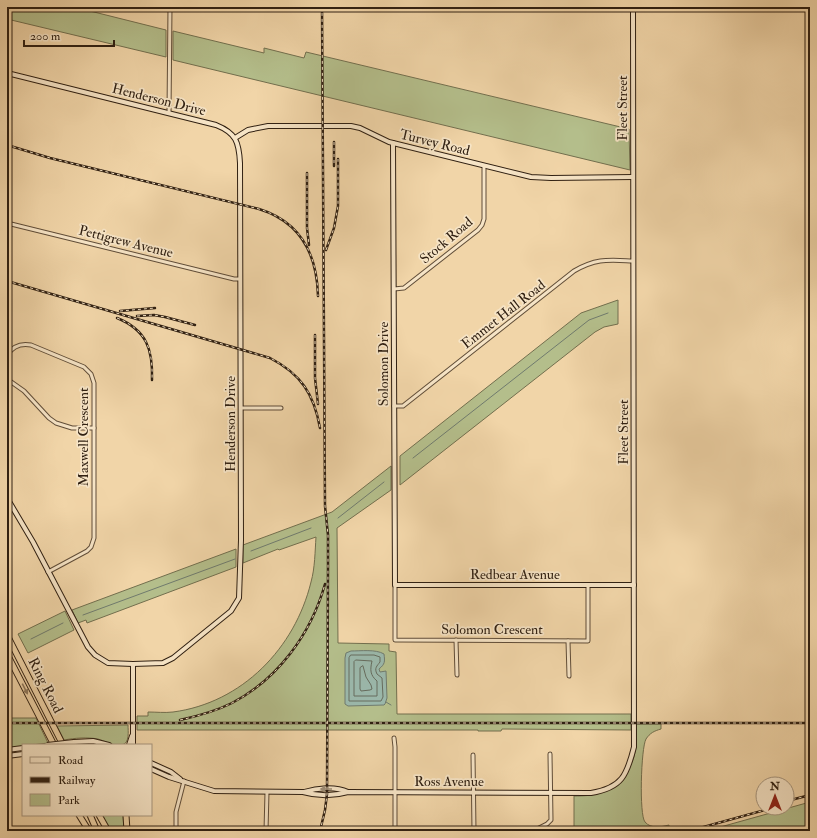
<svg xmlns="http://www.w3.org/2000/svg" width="817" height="838" viewBox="0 0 817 838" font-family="'IM FELL Double Pica',serif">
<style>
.green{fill:#b4be8b;stroke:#726f4e}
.water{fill:#9bb8ab;stroke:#707b6e}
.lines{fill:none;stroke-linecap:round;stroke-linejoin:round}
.shore{stroke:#666c5e;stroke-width:1}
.stream{stroke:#707b6e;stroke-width:1}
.street-casing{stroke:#604d38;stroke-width:5}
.secondary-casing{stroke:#302012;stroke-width:6}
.highway-casing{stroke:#302012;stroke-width:7}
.street{stroke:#f6e4c6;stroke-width:3}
.secondary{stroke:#f6e4c6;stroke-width:4}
.highway{stroke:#f1d5a8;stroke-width:5}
.rail-casing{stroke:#302012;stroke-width:2.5}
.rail{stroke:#f6e4c6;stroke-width:1;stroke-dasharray:3;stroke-linecap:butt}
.secondary-bridge-casing{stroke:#302012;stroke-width:6;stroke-linecap:butt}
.secondary-bridge{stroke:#f6e4c6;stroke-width:4}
.oneway{fill:#907a5d}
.oneway2{fill:#9d8c75}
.labels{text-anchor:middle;stroke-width:3.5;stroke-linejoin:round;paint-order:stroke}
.street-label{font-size:14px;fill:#302012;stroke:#f6e4c6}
</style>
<rect width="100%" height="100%" fill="#f1d5a8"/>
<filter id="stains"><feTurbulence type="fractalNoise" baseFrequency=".005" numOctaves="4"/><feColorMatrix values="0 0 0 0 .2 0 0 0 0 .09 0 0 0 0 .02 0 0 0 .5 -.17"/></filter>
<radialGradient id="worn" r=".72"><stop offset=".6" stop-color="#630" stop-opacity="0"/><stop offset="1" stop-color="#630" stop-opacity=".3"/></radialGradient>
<!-- green -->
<g class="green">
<path d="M 7,7 L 74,7 L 166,30 L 166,57 L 7,19 Z"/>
<path d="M 173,31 L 264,53 L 264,48 L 304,58 L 306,52 L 629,129 L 630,170 L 173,60 Z"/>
<path d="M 618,300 L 618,324 L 604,327 L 595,332 L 400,485 L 400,456 L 581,313 Z"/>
<path d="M 391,466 L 391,490 L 337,528 L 338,643 L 389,644 L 389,651 L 396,652 L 397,714 L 631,714 L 631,730 L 502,729 L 501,731 L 478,731 L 478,730 L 137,730 L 137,716 L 148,716 L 148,712 C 156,712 165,713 173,712 C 242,703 295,648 311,582 C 315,568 315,551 316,537 L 279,550 L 278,549 L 243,563 L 243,545 L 332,512 Z"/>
<path d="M 236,549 L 236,567 L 87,623 L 86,620 L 78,623 L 72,610 Z"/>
<path d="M 65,611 L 74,630 L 28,653 L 18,634 Z"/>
<path d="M 7,718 L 36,718 L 48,743 L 7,748 Z"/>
<path d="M 636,724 L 661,724 L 661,729 C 654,731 650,733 646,739 C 641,748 639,815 645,822 C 651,829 661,827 669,825 L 669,831 L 574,831 L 574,796 C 595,796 604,794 619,779 C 627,771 633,764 635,752 C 637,743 636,733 636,724 Z"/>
<path d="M 128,725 C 128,731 130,743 122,745 C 115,747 105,741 98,739 C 87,737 75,738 64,740 L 57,726 Z"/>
<path d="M 810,802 L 810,828 L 801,831 L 706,831 Z"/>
<path d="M 102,815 L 123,815 L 124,831 L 110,831 Z"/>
</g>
<!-- water -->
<path class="water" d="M 351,651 C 360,651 376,649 384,654 C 385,662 385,664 379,669 L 380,672 L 386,671 L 387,698 L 385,704 L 384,705 L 348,706 L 345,704 L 345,658 L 346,653 Z"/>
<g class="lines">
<!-- shore -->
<g class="shore">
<path d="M 351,655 L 374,655 L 380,657 L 380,662 C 377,666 374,668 377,674 L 382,678 L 383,697 L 381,701 L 349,701 L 349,658 Z"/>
<path d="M 356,660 L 372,661 C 370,670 370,675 377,681 L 377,696 L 354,696 L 354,662 Z"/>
<path d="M 363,666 L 366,677 L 371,685 L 372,689 L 370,690 L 361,691 L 360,689 L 360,668 Z"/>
</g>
<!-- stream -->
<g class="stream">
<path d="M 413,458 L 589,320 L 608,313"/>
<path d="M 338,518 L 384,482"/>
<path d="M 251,551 L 311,528"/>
<path d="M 83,615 L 235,559"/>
<path d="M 31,639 L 63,623"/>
<path d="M 386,702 L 391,705"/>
</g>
<defs>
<g id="street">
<path d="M 169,113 L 170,7"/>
<path d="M 7,223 L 234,279 L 240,279"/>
<path d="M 394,289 L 404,288 L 478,230 L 482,225 L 484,219 L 484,166"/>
<path d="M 7,355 C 13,346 21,343 31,345 L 84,367 L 91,374 L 94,383 L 94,538 L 91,547 L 87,551 L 48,572"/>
<path d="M 7,379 L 24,391 L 49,418 L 56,423 L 72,428 L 94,428"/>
<path d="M 394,406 L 403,406 L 574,271 C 597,258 608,260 633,261"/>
<path d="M 241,408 L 281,408"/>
<path d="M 395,585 L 395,640 L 588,641 L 588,585"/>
<path d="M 456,640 L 457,675"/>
<path d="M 568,641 L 569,676"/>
<path d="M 394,738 L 395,747 L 395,831"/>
<path d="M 473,755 L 474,831"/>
<path d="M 176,831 L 176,812 L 184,781"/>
<path d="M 266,831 L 267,792"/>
<path d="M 533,831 L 547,824 L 551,820 L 550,754"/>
</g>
<g id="secondary">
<path d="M 7,73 L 216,125 C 236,133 239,142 240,163 L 241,540 L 239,598 L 231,611 L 173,658 L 163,663 L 133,664 L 108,663 L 95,655 L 88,647 L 33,542 L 7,498"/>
<path d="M 235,138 L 248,130 L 268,126 L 351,126 L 360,128 L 389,142 L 531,177 L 551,178 L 633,177"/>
<path d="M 393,143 L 395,585 L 634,585"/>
<path d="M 74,742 L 93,741 L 109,745"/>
<path d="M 129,745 L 132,736"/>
<path d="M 133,745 L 133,664"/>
<path d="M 7,750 L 23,748"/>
<path d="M 7,756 L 23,754"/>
<path d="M 151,763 L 171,772 L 180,779"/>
<path d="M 151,769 L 169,777 L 214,791 L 303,792 C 317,796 334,796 348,792 L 591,793 C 622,788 627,775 634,747 L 633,7"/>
<path d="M 304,792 C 317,788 335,786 348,792"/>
</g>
<g id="highway">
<path d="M 7,635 L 63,745"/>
<path d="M 7,654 L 54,745"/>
<path d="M 79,815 L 89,831"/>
<path d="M 90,815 L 97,831"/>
<path d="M 99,815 L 108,831"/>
<path d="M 126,815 L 127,831"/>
</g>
</defs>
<!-- street casing -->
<use href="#street" class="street-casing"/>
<!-- secondary casing -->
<use href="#secondary" class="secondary-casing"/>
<!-- highway casing -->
<use href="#highway" class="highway-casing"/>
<!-- street -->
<use href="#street" class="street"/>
<!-- secondary -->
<use href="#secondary" class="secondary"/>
<!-- highway -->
<use href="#highway" class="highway"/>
<defs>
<g id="rail">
<path d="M 334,142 L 334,166"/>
<path d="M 7,145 L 50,158 L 259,209 C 301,222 317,254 318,296"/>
<path d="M 307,173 L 307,228 L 309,245"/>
<path d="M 326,250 L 334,228 L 338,206 L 338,159"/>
<path d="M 7,281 L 270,358 C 301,374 314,394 320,428"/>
<path d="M 120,311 L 155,308"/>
<path d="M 137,316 L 154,315 L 165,317 L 195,325"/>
<path d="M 117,318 C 147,330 153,350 152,380"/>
<path d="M 315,335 L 315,378 L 318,404"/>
<path d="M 180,720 C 198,716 216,711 232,703 C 278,679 311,634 325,584"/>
<path d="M 7,723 L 810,723"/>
<path d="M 787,801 L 810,795"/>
<path d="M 320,831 L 325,810 L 327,794 L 328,565 L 328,535 L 325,506 L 322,7"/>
<path d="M 689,831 L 772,808"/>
</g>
</defs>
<!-- rail casing -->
<use href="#rail" class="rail-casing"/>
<!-- rail -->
<use href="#rail" class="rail"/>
<defs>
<path id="secondary-bridge" d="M 47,745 L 74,742"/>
</defs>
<!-- secondary-bridge casing -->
<use href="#secondary-bridge" class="secondary-bridge-casing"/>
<!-- secondary-bridge -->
<use href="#secondary-bridge" class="secondary-bridge"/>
</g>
<!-- one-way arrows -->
<defs><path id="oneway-solid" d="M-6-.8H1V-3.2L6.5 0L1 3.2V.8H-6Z"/></defs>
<use class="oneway" href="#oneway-solid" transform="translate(25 689) rotate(63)"/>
<use class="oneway2" href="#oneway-solid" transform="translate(326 789) rotate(180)"/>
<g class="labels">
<!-- street labels -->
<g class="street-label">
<text transform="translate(159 99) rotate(14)" y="5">Henderson Drive</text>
<text transform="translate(622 108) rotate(-90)" y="5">Fleet Street</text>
<text transform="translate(435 142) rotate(14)" y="5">Turvey Road</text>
<text transform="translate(446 240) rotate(-40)" y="5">Stock Road</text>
<text transform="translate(126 241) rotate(14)" y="5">Pettigrew Avenue</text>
<text transform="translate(503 314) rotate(-38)" y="5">Emmet Hall Road</text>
<text transform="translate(383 364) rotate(-90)" y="5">Solomon Drive</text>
<text transform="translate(230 424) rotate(-90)" y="5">Henderson Drive</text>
<text transform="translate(623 432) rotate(-90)" y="5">Fleet Street</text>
<text transform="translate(83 437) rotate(-90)" y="5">Maxwell Crescent</text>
<text x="515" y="579">Redbear Avenue</text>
<text x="492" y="634">Solomon Crescent</text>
<text transform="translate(46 685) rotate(63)" y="5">Ring Road</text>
<text x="449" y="786">Ross Avenue</text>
</g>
</g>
<!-- margin -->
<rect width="817" height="838" fill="none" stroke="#f1d5a8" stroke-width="24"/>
<rect x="8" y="8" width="801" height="822" fill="none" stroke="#302012" stroke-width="2"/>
<rect x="12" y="12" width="793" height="814" fill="none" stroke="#302012"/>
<!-- legend -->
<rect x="22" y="744" width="130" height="72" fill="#f6e4c6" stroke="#a7967e"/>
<rect x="30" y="757" width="20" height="6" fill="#f6e4c6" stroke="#a7967e"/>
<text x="58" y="764" font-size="12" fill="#302012">Road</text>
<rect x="30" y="777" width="20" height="6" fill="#302012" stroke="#a7967e"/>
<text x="58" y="784" font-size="12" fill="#302012">Railway</text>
<rect x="30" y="794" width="20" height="12" fill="#b4be8b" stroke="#a7967e"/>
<text x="58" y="804" font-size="12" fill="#302012">Park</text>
<!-- north arrow -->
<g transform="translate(775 796)"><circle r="19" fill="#f6e4c6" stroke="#a7967e"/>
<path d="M0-3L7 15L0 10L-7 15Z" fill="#8f2418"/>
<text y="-6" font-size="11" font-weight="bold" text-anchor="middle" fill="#302012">N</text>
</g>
<!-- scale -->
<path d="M24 40v6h90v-6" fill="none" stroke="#302012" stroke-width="2"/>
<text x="30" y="40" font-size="12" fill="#302012" stroke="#f6e4c6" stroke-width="3" paint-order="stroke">200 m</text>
<rect width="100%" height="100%" filter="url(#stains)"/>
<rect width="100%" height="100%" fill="url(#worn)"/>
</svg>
